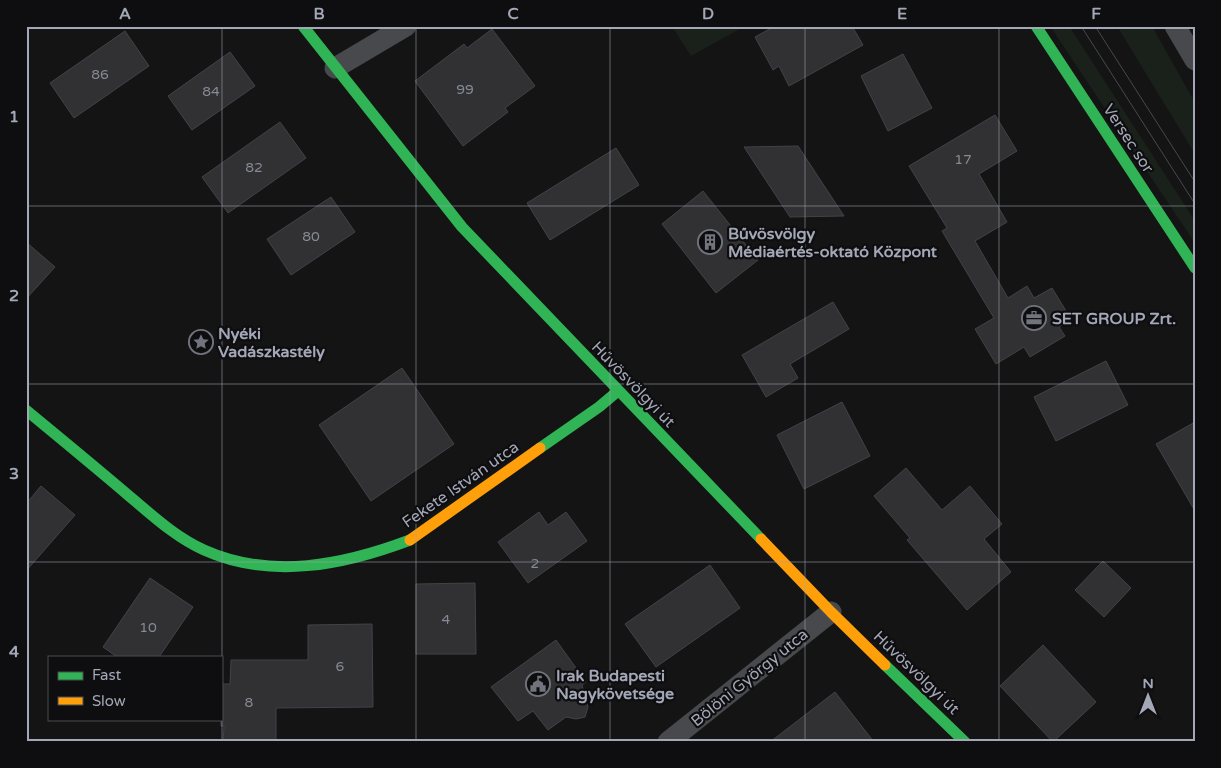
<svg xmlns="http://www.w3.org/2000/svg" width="1221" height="768" viewBox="0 0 1221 768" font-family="'Varela Round',sans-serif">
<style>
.green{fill:#1a211b}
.building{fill:#313133;stroke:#424348}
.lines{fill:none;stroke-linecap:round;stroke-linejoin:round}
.street{stroke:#47494d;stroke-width:21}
.fast{stroke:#30b455;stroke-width:11}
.slow{stroke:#ff9f0a;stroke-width:11}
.tram{stroke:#47494c;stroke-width:1}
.grid{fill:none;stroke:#a3a7b6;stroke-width:1;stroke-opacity:0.55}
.labels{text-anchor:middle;stroke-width:4.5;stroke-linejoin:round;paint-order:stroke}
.number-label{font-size:14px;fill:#868a95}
.street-label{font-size:16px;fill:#a3a7b6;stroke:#0e0e10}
.poi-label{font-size:16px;font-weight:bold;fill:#a3a7b6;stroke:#0e0e10;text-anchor:start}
.neatline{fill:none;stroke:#a3a7b6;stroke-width:2}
.grid-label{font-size:16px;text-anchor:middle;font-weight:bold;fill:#a3a7b6}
</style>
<rect width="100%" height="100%" fill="#141414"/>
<!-- green -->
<g class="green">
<path d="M 672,26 L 745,26 L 691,56 Z"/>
<path d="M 1050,26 L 1069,26 L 1195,221 L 1195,243 Z"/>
<path d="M 1117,26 L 1152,26 L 1195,103 L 1195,154 Z"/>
</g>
<!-- building -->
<g class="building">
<path d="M 775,26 L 852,26 L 863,45 L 789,86 L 779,66 L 773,70 L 755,37 Z"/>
<path d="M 492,29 L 535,86 L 505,108 L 508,112 L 463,146 L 415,81 L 464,44 L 467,48 Z"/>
<path d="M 125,31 L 149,66 L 74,118 L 50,83 Z"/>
<path d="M 230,52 L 255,86 L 192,130 L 168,96 Z"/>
<path d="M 903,54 L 932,108 L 888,131 L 861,76 Z"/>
<path d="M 995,115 L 1017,151 L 979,174 L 1007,222 L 975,241 L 1008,298 L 1027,286 L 1034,298 L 1052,288 L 1071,319 L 1059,327 L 1065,336 L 1030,357 L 1024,347 L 996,364 L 975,329 L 994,318 L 942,231 L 947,228 L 909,166 Z"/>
<path d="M 280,122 L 306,158 L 228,213 L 202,177 Z"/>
<path d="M 798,146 L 844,216 L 790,217 L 744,147 Z"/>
<path d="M 616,148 L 639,185 L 550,240 L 527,203 Z"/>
<path d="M 703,191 L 758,260 L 716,293 L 662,224 Z"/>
<path d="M 331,197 L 355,232 L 291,275 L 267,239 Z"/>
<path d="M 26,242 L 55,267 L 26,299 Z"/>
<path d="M 833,302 L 849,329 L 790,364 L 798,378 L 766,397 L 742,355 Z"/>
<path d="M 1106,361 L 1128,405 L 1056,441 L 1034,397 Z"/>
<path d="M 402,368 L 454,444 L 371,501 L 319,425 Z"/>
<path d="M 842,402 L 870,456 L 804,489 L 777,435 Z"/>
<path d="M 1195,422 L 1195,511 L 1156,444 Z"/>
<path d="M 906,468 L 942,510 L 970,486 L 1002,524 L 984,539 L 1011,572 L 967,610 L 907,540 L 910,538 L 874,496 Z"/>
<path d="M 41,486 L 75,515 L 26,571 L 26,504 Z"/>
<path d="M 539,512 L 548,525 L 566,512 L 587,541 L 528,583 L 498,542 Z"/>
<path d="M 1103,561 L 1131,588 L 1104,617 L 1075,590 Z"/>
<path d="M 710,565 L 740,608 L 656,667 L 625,624 Z"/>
<path d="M 150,578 L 193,607 L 159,657 L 117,657 L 103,647 Z"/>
<path d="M 475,583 L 476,654 L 416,654 L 416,584 Z"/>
<path d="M 372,624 L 373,707 L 276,708 L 276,742 L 223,742 L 224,726 L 221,726 L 221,684 L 230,684 L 231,660 L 308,660 L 308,625 Z"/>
<path d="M 556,640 L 586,682 L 582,685 L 588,707 L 585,717 L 576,719 L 566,717 L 548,730 L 533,711 L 518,721 L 491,687 Z"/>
<path d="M 1043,645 L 1096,702 L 1053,742 L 1000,686 Z"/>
<path d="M 835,692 L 874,742 L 770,742 Z"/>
</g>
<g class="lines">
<!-- street -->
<g class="street">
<path d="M 1175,26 L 1195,60"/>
<path d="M 335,68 L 406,26"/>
<path d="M 668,742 L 831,612"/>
</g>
<!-- fast -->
<g class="fast">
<path d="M 303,26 L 462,227 L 761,539"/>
<path d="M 1036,26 L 1195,268"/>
<path d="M 26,410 C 60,438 94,466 128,495 C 152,515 175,537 204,550 C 271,580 344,565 410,540"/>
<path d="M 540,448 L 599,407 L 618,391"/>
<path d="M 885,665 L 965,742"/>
</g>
<!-- slow -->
<g class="slow">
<path d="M 761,539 L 831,612 L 885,665"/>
<path d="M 410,540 L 540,448"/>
</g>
<!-- tram -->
<g class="tram">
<path d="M 1081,26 L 1195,204"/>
<path d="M 1095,26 L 1195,182"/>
</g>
</g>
<!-- grid -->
<path class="grid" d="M 222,26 L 222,742M 416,26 L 416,742M 610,26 L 610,742M 805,26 L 805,742M 999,26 L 999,742M 26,206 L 1195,206M 26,384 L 1195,384M 26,562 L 1195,562"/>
<!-- icons -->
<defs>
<symbol id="building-ring" viewBox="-11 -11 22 22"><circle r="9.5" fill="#0e0e10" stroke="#71747d" stroke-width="1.5"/><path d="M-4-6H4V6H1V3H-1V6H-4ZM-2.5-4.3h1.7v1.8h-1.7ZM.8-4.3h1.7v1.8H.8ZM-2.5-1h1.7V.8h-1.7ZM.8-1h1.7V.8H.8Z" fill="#71747d"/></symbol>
<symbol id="office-ring" viewBox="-11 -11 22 22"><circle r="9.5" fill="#0e0e10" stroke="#71747d" stroke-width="1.5"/><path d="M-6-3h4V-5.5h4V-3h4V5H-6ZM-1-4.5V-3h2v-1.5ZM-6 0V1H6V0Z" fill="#71747d"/></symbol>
<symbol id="sight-ring" viewBox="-11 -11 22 22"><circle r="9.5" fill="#0e0e10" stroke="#71747d" stroke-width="1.5"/><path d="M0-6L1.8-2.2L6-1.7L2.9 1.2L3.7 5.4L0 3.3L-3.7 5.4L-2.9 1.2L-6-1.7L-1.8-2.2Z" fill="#71747d"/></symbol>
<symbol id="civic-ring" viewBox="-11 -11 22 22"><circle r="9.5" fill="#0e0e10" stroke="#71747d" stroke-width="1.5"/><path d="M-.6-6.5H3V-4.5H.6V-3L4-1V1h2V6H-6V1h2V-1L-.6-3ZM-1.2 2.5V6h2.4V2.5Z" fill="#71747d"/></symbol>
</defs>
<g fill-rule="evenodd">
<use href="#building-ring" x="696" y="228" width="28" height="28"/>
<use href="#office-ring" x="1020" y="304" width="28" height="28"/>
<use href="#sight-ring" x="187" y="328" width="28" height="28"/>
<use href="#civic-ring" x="524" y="670" width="28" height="28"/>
</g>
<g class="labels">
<!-- number labels -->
<g class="number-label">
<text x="100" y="79">86</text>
<text x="465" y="94">99</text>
<text x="211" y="96">84</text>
<text x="963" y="164">17</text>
<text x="254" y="172">82</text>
<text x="311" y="241">80</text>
<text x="535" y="568">2</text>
<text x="446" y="624">4</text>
<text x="148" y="632">10</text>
<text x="340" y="671">6</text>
<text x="249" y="707">8</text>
</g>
<!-- street labels -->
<g class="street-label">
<text transform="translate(1129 138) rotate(57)" y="6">Versec sor</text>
<text transform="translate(634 384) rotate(46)" y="6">Hűvösvölgyi út</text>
<text transform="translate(460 484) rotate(-35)" y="6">Fekete István utca</text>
<text transform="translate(917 672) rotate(44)" y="6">Hűvösvölgyi út</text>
<text transform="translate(749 677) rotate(-39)" y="6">Bölöni György utca</text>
</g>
<!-- poi labels -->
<g class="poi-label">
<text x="728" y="239">Bűvösvölgy<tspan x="728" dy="18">Médiaértés-oktató Központ</tspan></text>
<text x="1052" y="324">SET GROUP Zrt.</text>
<text x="218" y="339">Nyéki<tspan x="218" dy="18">Vadászkastély</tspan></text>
<text x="556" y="681">Irak Budapesti<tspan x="556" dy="18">Nagykövetsége</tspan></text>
</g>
</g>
<!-- border -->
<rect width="1221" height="768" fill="none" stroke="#0e0e10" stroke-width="55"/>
<!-- legend -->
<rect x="48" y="656" width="175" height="65" fill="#0e0e10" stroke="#4a4b52"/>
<rect x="58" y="672" width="25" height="8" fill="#30b455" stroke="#4a4b52"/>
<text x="92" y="680" font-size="15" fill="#a3a7b6">Fast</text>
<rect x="58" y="697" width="25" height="8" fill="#ff9f0a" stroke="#4a4b52"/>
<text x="92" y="706" font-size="15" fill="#a3a7b6">Slow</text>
<!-- north arrow -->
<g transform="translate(1148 696)" stroke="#0e0e10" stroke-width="4" paint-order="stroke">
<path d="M0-4L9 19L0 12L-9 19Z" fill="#a3a7b6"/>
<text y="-8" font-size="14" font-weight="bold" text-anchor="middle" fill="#a3a7b6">N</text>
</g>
<rect x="28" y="28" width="1166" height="712" class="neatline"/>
<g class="grid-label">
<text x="125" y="19">A</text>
<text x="319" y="19">B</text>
<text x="513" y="19">C</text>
<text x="708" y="19">D</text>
<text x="902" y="19">E</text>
<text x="1096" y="19">F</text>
<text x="14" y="122">1</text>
<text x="14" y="301">2</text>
<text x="14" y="479">3</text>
<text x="14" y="657">4</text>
</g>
</svg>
